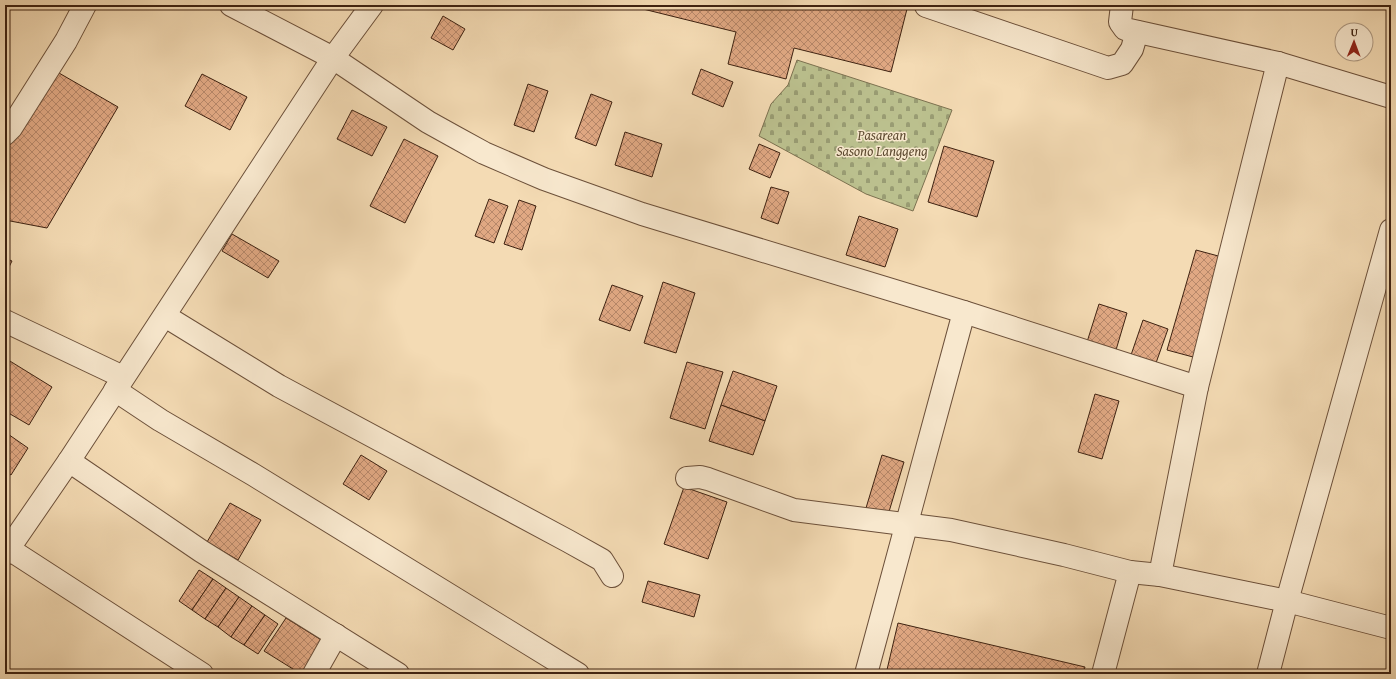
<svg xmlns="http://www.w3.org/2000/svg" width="1396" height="679" viewBox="0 0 1396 679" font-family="'Gentium Book Plus',serif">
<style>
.cemetery{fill:url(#cemetery-stones);stroke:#7c7150}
.building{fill:url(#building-cross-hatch);stroke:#3e2211}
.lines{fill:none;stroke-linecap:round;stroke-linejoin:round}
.minor-casing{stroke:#6c503a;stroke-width:24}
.minor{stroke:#f8e8ce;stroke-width:22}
.labels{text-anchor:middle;stroke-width:3;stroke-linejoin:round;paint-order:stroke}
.park-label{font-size:14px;font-style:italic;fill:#5d4a30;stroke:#f8e8ce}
</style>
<defs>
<pattern id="cemetery-stones" width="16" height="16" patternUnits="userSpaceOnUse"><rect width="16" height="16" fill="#bbc08e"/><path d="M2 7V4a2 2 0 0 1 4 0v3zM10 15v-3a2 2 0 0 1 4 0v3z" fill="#999c73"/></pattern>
<pattern id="building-cross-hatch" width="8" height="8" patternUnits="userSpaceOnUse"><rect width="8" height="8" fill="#e0a883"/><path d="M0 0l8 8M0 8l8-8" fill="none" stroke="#b7886a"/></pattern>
</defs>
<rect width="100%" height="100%" fill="#f4dbb4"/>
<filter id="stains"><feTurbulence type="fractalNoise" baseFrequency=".005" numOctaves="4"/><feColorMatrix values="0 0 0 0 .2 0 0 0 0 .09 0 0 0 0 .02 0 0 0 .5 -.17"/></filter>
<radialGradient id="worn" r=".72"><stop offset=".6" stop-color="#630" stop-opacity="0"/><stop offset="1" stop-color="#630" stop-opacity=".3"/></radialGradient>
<!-- cemetery -->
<path class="cemetery" d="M 797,60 L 952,110 L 913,211 L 866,194 L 759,136 L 771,104 L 788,85 Z"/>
<!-- building -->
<g class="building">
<path d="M 639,5 L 908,5 L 891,72 L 794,48 L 786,79 L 728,64 L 736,32 L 639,8 Z"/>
<path d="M 443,16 L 465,29 L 453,50 L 431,38 Z"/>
<path d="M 52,69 L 118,107 L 47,228 L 5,220 L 5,144 Z"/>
<path d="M 701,69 L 733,82 L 723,107 L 692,94 Z"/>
<path d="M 202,74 L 247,97 L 230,130 L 185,106 Z"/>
<path d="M 528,84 L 548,91 L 534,132 L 514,125 Z"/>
<path d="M 591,94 L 612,102 L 596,146 L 575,138 Z"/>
<path d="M 352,110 L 387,127 L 372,156 L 337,139 Z"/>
<path d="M 625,132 L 662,144 L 652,177 L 615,165 Z"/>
<path d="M 404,139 L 438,156 L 405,223 L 370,206 Z"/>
<path d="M 759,144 L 780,153 L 770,178 L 749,169 Z"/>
<path d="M 944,146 L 994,161 L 977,217 L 928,202 Z"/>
<path d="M 771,187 L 789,192 L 778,224 L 761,218 Z"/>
<path d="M 489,199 L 508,206 L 494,243 L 475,236 Z"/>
<path d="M 519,200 L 536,206 L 522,250 L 504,244 Z"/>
<path d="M 859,216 L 898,229 L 885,267 L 846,255 Z"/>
<path d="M 232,234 L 279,261 L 268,278 L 222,251 Z"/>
<path d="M 1196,250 L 1222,257 L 1193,357 L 1167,350 Z"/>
<path d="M 5,258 L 12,261 L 5,275 Z"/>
<path d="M 663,282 L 695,293 L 676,353 L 644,343 Z"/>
<path d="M 612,285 L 643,296 L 630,331 L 599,320 Z"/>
<path d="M 1099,304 L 1127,313 L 1116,350 L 1087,342 Z"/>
<path d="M 1143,320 L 1168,329 L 1156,363 L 1131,355 Z"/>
<path d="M 5,358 L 52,387 L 29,425 L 5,411 Z"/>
<path d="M 687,362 L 723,372 L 705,429 L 670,418 Z"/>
<path d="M 733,371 L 777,386 L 765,421 L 721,405 Z"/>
<path d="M 1095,394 L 1119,401 L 1102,459 L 1078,452 Z"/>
<path d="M 721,405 L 765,421 L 753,455 L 709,441 Z"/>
<path d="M 5,432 L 28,448 L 11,475 L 5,471 Z"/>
<path d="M 361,455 L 387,471 L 369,500 L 343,484 Z"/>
<path d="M 882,455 L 904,462 L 888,515 L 866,508 Z"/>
<path d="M 684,487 L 727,502 L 708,559 L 664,544 Z"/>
<path d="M 230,503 L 261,520 L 238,560 L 207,542 Z"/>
<path d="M 199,570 L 213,579 L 192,610 L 179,601 Z"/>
<path d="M 213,579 L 226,588 L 205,619 L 192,610 Z"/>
<path d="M 648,581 L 700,595 L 694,617 L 642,602 Z"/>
<path d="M 226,588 L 239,597 L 218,627 L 205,619 Z"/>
<path d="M 239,597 L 252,606 L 231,637 L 218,627 Z"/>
<path d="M 252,606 L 265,615 L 244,645 L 231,637 Z"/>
<path d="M 265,615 L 278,624 L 258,654 L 244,645 Z"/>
<path d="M 286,618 L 323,641 L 301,674 L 264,651 Z"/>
<path d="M 898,623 L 1085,667 L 1083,674 L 886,674 Z"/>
</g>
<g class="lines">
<defs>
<g id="minor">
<path d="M 231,5 L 333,58 L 428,122 L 455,137 L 484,153 L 544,179 L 642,214 L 964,312 L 1197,387"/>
<path d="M 1122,5 L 1120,22 L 1125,29 L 1278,63 L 1391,97"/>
<path d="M 926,6 L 1108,68 L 1122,64 L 1132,49 L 1137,32"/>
<path d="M 5,134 L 11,128 L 66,41 L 85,5"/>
<path d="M 165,316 L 279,386 L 568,541 L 602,560 L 612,576"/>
<path d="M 5,321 L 123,377"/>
<path d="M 115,390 L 160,420 L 254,475 L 578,674"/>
<path d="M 69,461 L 201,551 L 398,674"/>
<path d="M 687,478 L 700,477 L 708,479 L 794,510 L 951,530 L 1064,555 L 1130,572 L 1160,575 L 1287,601 L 1391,628"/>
<path d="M 9,549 L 202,674"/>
<path d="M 5,554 L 69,461 L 333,58 L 372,5"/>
<path d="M 1160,575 L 1197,387 L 1278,63"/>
<path d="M 314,674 L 336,635"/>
<path d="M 866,674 L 964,312"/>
<path d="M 1103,674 L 1130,572"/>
<path d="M 1268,674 L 1287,601 L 1391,230"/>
</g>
</defs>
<!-- minor casing -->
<use href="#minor" class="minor-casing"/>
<!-- minor -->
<use href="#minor" class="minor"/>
</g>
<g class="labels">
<!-- park labels -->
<g class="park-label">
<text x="882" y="140">Pasarean<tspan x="882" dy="16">Sasono Langgeng</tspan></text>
</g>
</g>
<!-- margin -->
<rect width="1396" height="679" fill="none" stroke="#f4dbb4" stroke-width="20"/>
<rect x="6" y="6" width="1384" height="667" fill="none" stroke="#3e2211" stroke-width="2"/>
<rect x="10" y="10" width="1376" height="659" fill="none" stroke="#3e2211"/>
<!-- north arrow -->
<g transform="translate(1354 42) rotate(1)"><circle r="19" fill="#f8e8ce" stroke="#ae9982"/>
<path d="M0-3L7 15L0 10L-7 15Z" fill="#8f2418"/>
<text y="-6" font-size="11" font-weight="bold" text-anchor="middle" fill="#3e2211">U</text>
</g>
<rect width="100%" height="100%" filter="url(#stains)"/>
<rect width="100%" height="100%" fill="url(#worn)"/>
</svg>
